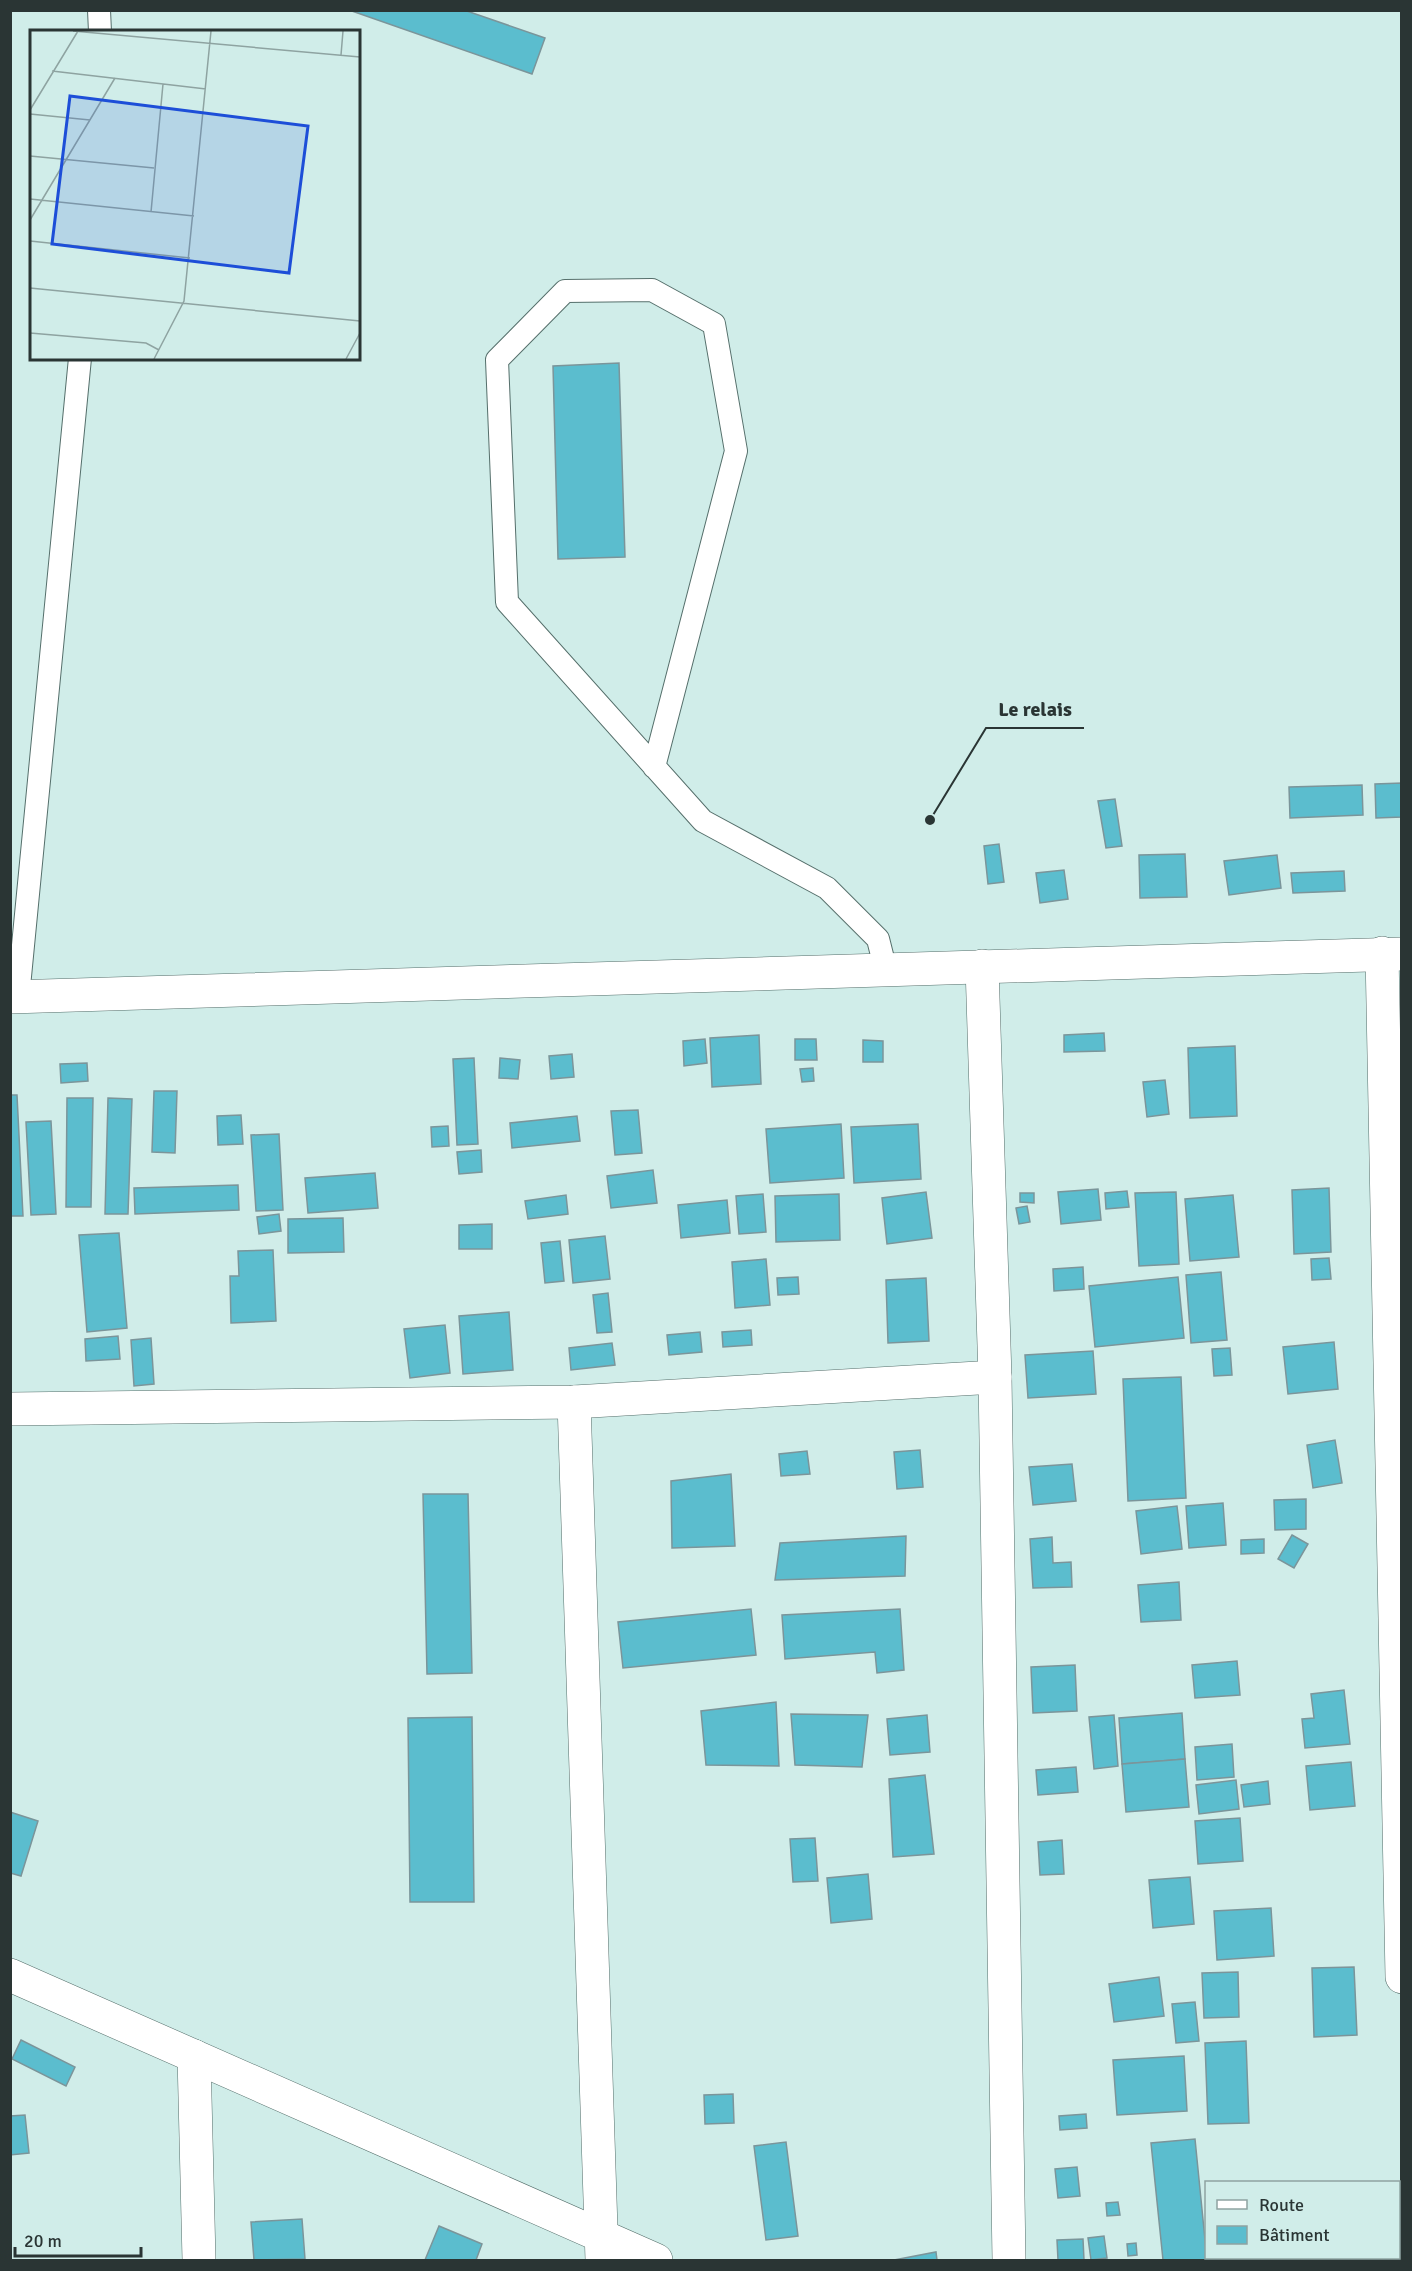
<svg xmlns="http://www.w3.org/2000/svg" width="1412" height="2271" viewBox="0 0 1412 2271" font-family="Signika,sans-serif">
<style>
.building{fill:#5bbdce;stroke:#7b959a;stroke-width:1.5}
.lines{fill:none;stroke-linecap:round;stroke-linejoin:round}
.service-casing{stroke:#556f6b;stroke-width:24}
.minor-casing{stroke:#556f6b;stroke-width:34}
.secondary-casing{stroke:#556f6b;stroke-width:34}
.service{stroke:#fff;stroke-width:22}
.minor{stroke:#fff;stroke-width:33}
.secondary{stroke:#fff;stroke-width:33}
.inset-road{fill:none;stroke:#8ea3a1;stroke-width:1.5}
.view{fill:#1d4ed8;fill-opacity:0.15;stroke:#1d4ed8;stroke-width:3}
.inset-edge{fill:none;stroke:#2a3534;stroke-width:3}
.leader{fill:none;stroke:#2a3534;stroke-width:2}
.callout-dot{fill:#2a3534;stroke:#d0ede9;stroke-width:2}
.callout-label{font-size:20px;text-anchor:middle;font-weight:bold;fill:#2a3534;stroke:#d0ede9;stroke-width:4.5;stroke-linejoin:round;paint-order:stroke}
</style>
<rect width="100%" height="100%" fill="#d0ede9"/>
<!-- building -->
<g class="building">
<path d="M 349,10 L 464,10 L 545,38 L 532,74 Z"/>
<path d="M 619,363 L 625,557 L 558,559 L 553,366 Z"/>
<path d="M 1402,783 L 1402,817 L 1376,818 L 1375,784 Z"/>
<path d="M 1362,785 L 1363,815 L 1290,818 L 1289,787 Z"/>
<path d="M 1115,799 L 1122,846 L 1106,848 L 1098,801 Z"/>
<path d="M 999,844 L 1004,882 L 988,884 L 984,846 Z"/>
<path d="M 1185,854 L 1187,897 L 1140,898 L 1139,855 Z"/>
<path d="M 1277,855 L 1281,888 L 1229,895 L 1224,861 Z"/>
<path d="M 1064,870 L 1068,899 L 1040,903 L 1036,873 Z"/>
<path d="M 1344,871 L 1345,891 L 1293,893 L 1291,873 Z"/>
<path d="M 1104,1033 L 1105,1051 L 1064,1052 L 1064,1035 Z"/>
<path d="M 759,1035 L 761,1084 L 712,1087 L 710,1038 Z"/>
<path d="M 705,1039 L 707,1063 L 684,1066 L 683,1041 Z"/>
<path d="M 795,1039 L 816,1039 L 817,1060 L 795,1060 Z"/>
<path d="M 863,1040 L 883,1041 L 883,1062 L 863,1062 Z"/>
<path d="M 1235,1046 L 1237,1116 L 1190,1118 L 1188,1048 Z"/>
<path d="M 572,1054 L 574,1077 L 551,1079 L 549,1056 Z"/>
<path d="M 474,1058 L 478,1144 L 457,1145 L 453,1059 Z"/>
<path d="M 500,1058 L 520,1060 L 518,1079 L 499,1078 Z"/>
<path d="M 87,1063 L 88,1081 L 61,1083 L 60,1064 Z"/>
<path d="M 813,1068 L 814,1081 L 802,1082 L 800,1069 Z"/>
<path d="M 1165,1080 L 1169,1114 L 1147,1117 L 1143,1082 Z"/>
<path d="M 154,1091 L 177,1091 L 175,1153 L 152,1152 Z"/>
<path d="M 10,1095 L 17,1095 L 23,1216 L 10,1216 Z"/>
<path d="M 67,1098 L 93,1098 L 91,1207 L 66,1207 Z"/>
<path d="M 108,1098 L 132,1099 L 128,1214 L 105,1214 Z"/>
<path d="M 638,1110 L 642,1153 L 615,1155 L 611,1111 Z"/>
<path d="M 241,1115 L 243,1144 L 218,1145 L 217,1116 Z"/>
<path d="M 577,1116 L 580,1141 L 512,1148 L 510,1123 Z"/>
<path d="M 51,1121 L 56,1214 L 31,1215 L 26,1122 Z"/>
<path d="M 841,1124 L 844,1178 L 770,1183 L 766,1129 Z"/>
<path d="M 918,1124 L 921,1179 L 854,1183 L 851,1127 Z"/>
<path d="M 448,1126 L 449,1146 L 432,1147 L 431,1127 Z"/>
<path d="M 279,1134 L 283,1210 L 256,1211 L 251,1135 Z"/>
<path d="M 481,1150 L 482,1172 L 459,1174 L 457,1152 Z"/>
<path d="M 653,1170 L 657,1203 L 611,1208 L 607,1176 Z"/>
<path d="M 375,1173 L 378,1208 L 308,1213 L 305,1178 Z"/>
<path d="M 238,1185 L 239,1210 L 135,1214 L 134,1188 Z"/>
<path d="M 1329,1188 L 1331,1252 L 1294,1254 L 1292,1190 Z"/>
<path d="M 1098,1189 L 1101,1220 L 1061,1224 L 1058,1192 Z"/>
<path d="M 1127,1191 L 1129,1207 L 1106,1209 L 1105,1193 Z"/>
<path d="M 926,1192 L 932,1238 L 887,1244 L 882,1198 Z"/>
<path d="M 1176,1192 L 1179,1264 L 1139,1266 L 1135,1193 Z"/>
<path d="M 1020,1193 L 1034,1193 L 1034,1203 L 1020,1202 Z"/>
<path d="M 763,1194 L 766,1232 L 739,1234 L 736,1196 Z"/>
<path d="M 839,1194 L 840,1240 L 776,1242 L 775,1196 Z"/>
<path d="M 566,1195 L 568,1214 L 528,1219 L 525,1201 Z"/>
<path d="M 1233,1195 L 1239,1257 L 1190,1261 L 1185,1199 Z"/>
<path d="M 727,1200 L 730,1233 L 681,1238 L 678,1205 Z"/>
<path d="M 1027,1206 L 1030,1222 L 1019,1224 L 1016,1208 Z"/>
<path d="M 279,1214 L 281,1231 L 259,1234 L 257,1217 Z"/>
<path d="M 343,1218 L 344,1252 L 288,1253 L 288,1219 Z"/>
<path d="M 492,1224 L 492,1249 L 459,1249 L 459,1225 Z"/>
<path d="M 119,1233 L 127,1328 L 87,1332 L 79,1235 Z"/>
<path d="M 605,1236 L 610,1279 L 573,1283 L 569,1240 Z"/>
<path d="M 560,1241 L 564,1281 L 545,1283 L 541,1243 Z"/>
<path d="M 273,1250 L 276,1321 L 231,1323 L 230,1276 L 239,1276 L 238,1251 Z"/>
<path d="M 1329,1258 L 1331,1279 L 1312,1280 L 1311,1259 Z"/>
<path d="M 766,1259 L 770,1305 L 735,1308 L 732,1262 Z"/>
<path d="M 1083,1267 L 1084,1289 L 1054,1291 L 1053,1269 Z"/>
<path d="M 1221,1272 L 1227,1340 L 1191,1343 L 1186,1275 Z"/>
<path d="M 798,1277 L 799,1294 L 778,1295 L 777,1278 Z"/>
<path d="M 1178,1277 L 1184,1338 L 1095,1347 L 1089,1286 Z"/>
<path d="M 926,1278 L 929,1341 L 888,1343 L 886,1280 Z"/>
<path d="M 608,1293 L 612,1332 L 597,1333 L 593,1295 Z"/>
<path d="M 509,1312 L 513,1370 L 463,1374 L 459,1316 Z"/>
<path d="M 445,1325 L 450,1373 L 410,1378 L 404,1329 Z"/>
<path d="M 751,1330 L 752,1345 L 723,1347 L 722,1332 Z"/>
<path d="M 700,1332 L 702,1352 L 669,1355 L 667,1335 Z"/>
<path d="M 118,1336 L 120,1359 L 86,1361 L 85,1339 Z"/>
<path d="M 151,1338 L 154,1384 L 134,1386 L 131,1340 Z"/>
<path d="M 1334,1342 L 1338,1389 L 1288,1394 L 1283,1347 Z"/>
<path d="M 612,1343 L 615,1365 L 571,1370 L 569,1348 Z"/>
<path d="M 1230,1348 L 1232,1375 L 1214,1376 L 1212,1349 Z"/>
<path d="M 1093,1351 L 1096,1394 L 1028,1398 L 1025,1355 Z"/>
<path d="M 1181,1377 L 1186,1498 L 1128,1501 L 1123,1379 Z"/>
<path d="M 1335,1440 L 1342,1483 L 1313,1488 L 1307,1445 Z"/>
<path d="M 920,1450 L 923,1487 L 897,1489 L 894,1452 Z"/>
<path d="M 807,1451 L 810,1474 L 781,1476 L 779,1454 Z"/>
<path d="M 1072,1464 L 1076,1501 L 1033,1505 L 1029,1467 Z"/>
<path d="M 731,1474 L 735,1546 L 672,1548 L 671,1481 Z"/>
<path d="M 423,1494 L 468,1494 L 472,1673 L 427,1674 Z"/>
<path d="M 1306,1499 L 1306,1529 L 1275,1530 L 1274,1500 Z"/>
<path d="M 1223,1503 L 1226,1545 L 1189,1548 L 1186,1506 Z"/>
<path d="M 1177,1506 L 1182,1549 L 1141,1554 L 1136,1511 Z"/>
<path d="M 1292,1535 L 1308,1544 L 1294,1568 L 1278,1559 Z"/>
<path d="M 906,1536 L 905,1576 L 775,1580 L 780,1543 Z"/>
<path d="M 1052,1537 L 1053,1563 L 1071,1562 L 1072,1587 L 1033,1588 L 1030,1539 Z"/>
<path d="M 1264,1539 L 1264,1553 L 1241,1554 L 1241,1540 Z"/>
<path d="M 1179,1582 L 1181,1620 L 1141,1622 L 1138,1585 Z"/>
<path d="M 751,1609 L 756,1655 L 623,1668 L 618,1622 Z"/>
<path d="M 900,1609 L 904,1670 L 877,1673 L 875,1652 L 785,1659 L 782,1615 Z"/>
<path d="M 1237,1661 L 1240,1695 L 1195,1698 L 1192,1665 Z"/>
<path d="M 1075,1665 L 1077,1711 L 1033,1713 L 1031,1667 Z"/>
<path d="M 1344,1690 L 1350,1744 L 1305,1748 L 1302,1719 L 1314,1718 L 1311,1694 Z"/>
<path d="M 776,1702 L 779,1766 L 706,1765 L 701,1711 Z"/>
<path d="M 1182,1713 L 1185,1759 L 1122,1764 L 1119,1718 Z"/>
<path d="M 791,1714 L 868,1715 L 862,1767 L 795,1765 Z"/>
<path d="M 927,1715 L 930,1752 L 890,1755 L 887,1719 Z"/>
<path d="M 1114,1715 L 1118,1766 L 1094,1769 L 1089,1717 Z"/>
<path d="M 472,1717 L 474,1902 L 410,1902 L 408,1718 Z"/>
<path d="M 1232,1744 L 1234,1777 L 1197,1780 L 1195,1747 Z"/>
<path d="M 1185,1759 L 1189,1807 L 1126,1812 L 1122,1764 Z"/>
<path d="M 1351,1762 L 1355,1806 L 1310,1810 L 1306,1766 Z"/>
<path d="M 1076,1767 L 1078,1792 L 1038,1795 L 1036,1770 Z"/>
<path d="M 925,1775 L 934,1854 L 893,1857 L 889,1779 Z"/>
<path d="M 1236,1780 L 1239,1809 L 1199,1814 L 1196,1785 Z"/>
<path d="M 1268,1781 L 1270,1804 L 1244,1807 L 1241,1785 Z"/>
<path d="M 10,1812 L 38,1821 L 21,1876 L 10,1873 Z"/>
<path d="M 1240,1818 L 1243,1861 L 1198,1864 L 1195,1821 Z"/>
<path d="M 815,1838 L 818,1881 L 793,1882 L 790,1839 Z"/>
<path d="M 1062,1840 L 1064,1874 L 1040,1875 L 1038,1842 Z"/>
<path d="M 868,1874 L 872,1919 L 831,1923 L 827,1878 Z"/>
<path d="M 1190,1877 L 1194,1924 L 1153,1928 L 1149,1880 Z"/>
<path d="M 1271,1908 L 1274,1956 L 1217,1960 L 1214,1911 Z"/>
<path d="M 1354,1967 L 1357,2035 L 1314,2037 L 1312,1968 Z"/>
<path d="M 1238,1972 L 1239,2017 L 1204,2018 L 1202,1973 Z"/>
<path d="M 1159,1977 L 1164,2016 L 1114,2022 L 1109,1984 Z"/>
<path d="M 1195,2002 L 1199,2041 L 1176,2043 L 1172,2004 Z"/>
<path d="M 21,2040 L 75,2067 L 66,2086 L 12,2059 Z"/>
<path d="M 1246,2041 L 1249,2123 L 1208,2124 L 1205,2043 Z"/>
<path d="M 1184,2056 L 1187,2111 L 1117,2115 L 1113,2060 Z"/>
<path d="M 733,2094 L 734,2123 L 705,2124 L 704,2095 Z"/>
<path d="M 1086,2114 L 1087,2128 L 1060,2130 L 1059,2116 Z"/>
<path d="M 25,2115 L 29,2153 L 10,2155 L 10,2116 Z"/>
<path d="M 1195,2139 L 1207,2260 L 1163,2260 L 1151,2143 Z"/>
<path d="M 786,2142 L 798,2236 L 766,2240 L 754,2146 Z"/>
<path d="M 1077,2167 L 1080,2196 L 1058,2198 L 1055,2169 Z"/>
<path d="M 1118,2202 L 1120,2215 L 1107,2216 L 1106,2203 Z"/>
<path d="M 302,2219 L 305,2259 L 254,2260 L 251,2222 Z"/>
<path d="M 439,2226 L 482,2244 L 476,2260 L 425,2260 Z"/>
<path d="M 1104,2236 L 1107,2258 L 1091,2260 L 1088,2238 Z"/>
<path d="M 1083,2239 L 1084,2260 L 1058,2260 L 1057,2240 Z"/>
<path d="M 1136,2243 L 1137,2255 L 1128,2256 L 1127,2244 Z"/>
<path d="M 936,2252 L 937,2260 L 894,2260 Z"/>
<path d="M 1219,2258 L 1257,2258 L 1257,2260 L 1220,2260 Z"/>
</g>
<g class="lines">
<defs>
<g id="service">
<path d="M 99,10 L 100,32"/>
<path d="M 654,767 L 736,451 L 714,324 L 652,290 L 565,291 L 497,360 L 507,602 L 703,821 L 827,888 L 878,939 L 886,971"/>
<path d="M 18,997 L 80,358"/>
</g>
<g id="minor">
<path d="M 1382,953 L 1402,1977"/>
<path d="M 982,966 L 995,1377 L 1009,2260"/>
<path d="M 574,1402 L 602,2260"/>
<path d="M 10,1409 L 574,1402 L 995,1377"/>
<path d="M 10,1975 L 656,2260"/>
<path d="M 194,2056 L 199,2260"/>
</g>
<path id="secondary" d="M 10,997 L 1402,954"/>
</defs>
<!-- service casing -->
<use href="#service" class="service-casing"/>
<!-- minor casing -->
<use href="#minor" class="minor-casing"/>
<!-- secondary casing -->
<use href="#secondary" class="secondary-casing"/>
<!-- service -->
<use href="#service" class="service"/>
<!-- minor -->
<use href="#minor" class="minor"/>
<!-- secondary -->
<use href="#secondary" class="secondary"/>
</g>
<!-- overview -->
<g transform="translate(30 30)">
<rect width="330" height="330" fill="#d0ede9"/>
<path class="inset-road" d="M 43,1 L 330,27M 311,25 L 313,1M 22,41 L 176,59M 0,80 L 48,1M 0,84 L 60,90M 0,126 L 124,138M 0,169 L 164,186M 121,182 L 133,54M 0,190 L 85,48M 0,211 L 160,228M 0,258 L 330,291M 0,303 L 116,313 L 129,320M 124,329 L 154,271 L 181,1M 316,329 L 330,303"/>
<path class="view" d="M 40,66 L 278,96 L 259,243 L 22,214 Z"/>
<rect width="330" height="330" class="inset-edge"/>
</g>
<!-- callouts -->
<path class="leader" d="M930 820L986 728H1084"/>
<circle class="callout-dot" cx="930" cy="820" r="6"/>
<g class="callout-label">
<text x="1035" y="716">Le relais</text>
</g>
<!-- border -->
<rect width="1412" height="2271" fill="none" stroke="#2a3534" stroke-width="24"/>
<!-- legend -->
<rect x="1205" y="2181" width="195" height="78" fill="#d0ede9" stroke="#8ea3a1" stroke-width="1.5"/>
<rect x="1217" y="2200" width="30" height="9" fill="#ffffff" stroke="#8ea3a1" stroke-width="1.5"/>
<text x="1259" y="2211" font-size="18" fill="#2a3534">Route</text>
<rect x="1217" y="2226" width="30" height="18" fill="#5bbdce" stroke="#8ea3a1" stroke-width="1.5"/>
<text x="1259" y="2241" font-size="18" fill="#2a3534">Bâtiment</text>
<!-- scale -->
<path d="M15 2247v9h126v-9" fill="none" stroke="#2a3534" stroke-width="3"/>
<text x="24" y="2247" font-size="18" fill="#2a3534" stroke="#d0ede9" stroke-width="4.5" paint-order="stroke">20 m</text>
</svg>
